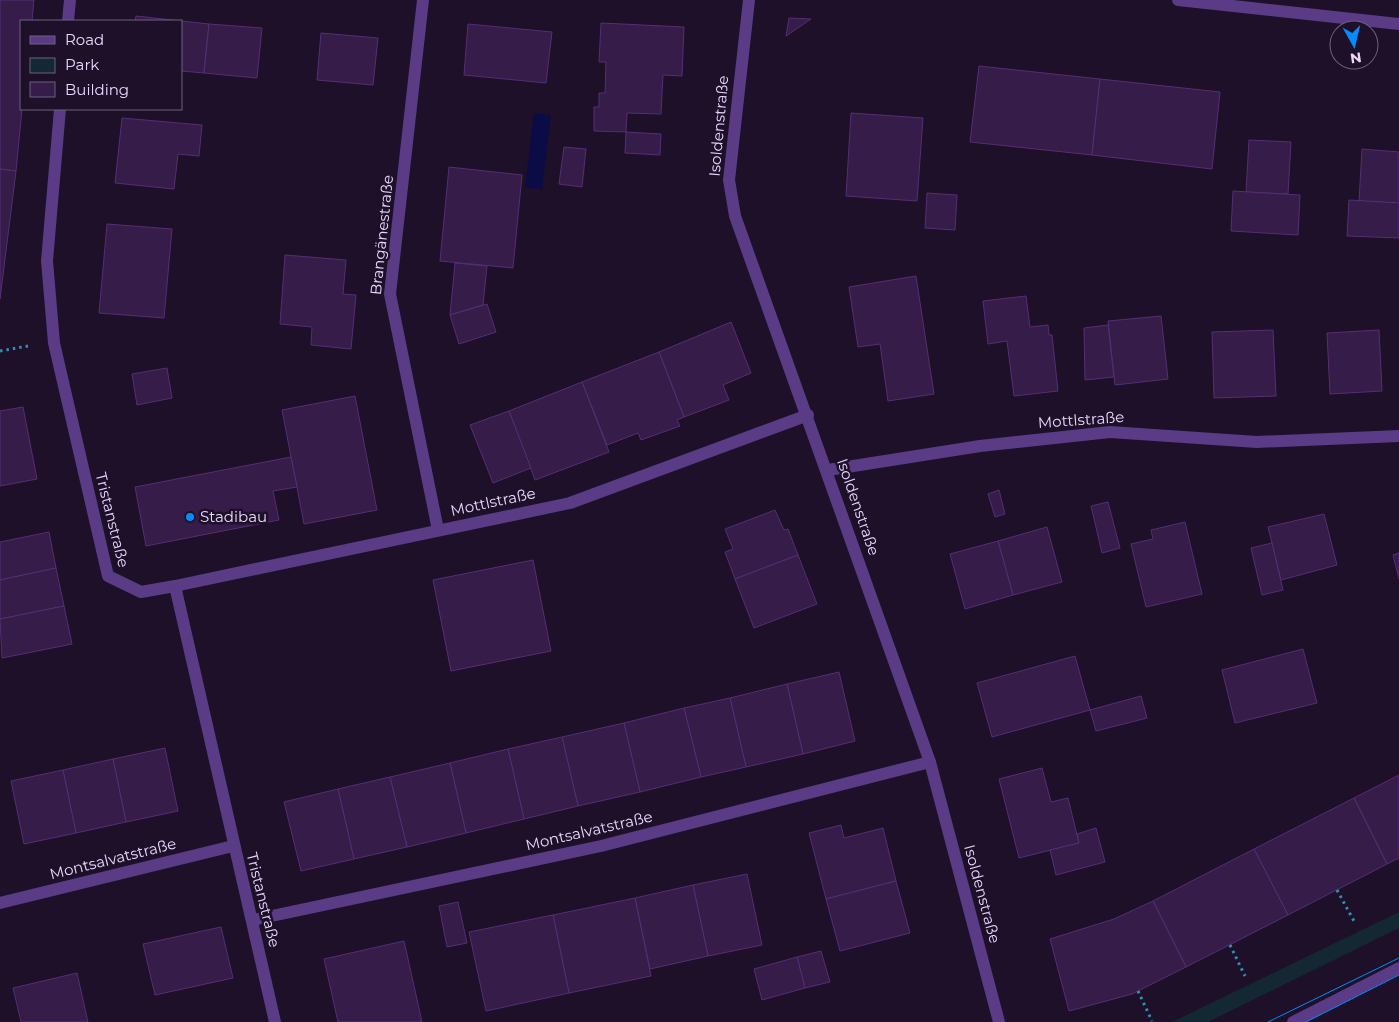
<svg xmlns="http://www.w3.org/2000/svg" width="1399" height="1022" viewBox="0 0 1399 1022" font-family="Montserrat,sans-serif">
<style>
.green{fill:#132832}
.water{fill:#0b0b46}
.building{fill:#351c49;stroke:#552e74}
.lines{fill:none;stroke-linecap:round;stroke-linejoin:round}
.path{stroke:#3090b9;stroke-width:3;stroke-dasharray:2.5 4;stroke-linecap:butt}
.minor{stroke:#593b86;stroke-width:12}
.tram{stroke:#048bfd;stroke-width:1}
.poi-dot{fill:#048bfd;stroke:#1d1028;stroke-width:2}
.labels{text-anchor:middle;stroke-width:5;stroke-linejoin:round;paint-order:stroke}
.street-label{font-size:15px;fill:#ead7ff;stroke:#1d1028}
.poi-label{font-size:15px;fill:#ead7ff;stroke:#1d1028;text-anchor:start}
</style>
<rect width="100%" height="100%" fill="#1d1028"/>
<!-- green -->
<path class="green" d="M 1399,912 L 1399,928 L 1208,1022 L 1172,1022 Z"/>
<!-- water -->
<path class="water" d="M 534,113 L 551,115 L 542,190 L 525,187 Z"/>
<!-- building -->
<g class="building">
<path d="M 0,0 L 34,0 L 32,21 L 21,21 L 22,109 L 16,171 L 0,169 Z"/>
<path d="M 136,16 L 209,24 L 204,73 L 181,71 L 181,21 L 135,21 Z"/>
<path d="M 789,18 L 811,19 L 786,36 Z"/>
<path d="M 601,23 L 684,27 L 682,76 L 663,75 L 661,114 L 627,113 L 626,132 L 594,131 L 594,107 L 599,107 L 599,93 L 605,93 L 606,62 L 599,62 Z"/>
<path d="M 209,24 L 262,28 L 257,78 L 204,73 Z"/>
<path d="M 468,24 L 552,32 L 546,83 L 464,75 Z"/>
<path d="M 321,33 L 378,38 L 373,85 L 317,80 Z"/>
<path d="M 979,66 L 1100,79 L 1092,155 L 970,142 Z"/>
<path d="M 1100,79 L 1220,92 L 1212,169 L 1092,155 Z"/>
<path d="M 851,113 L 923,118 L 917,201 L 846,196 Z"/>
<path d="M 122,118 L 202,125 L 199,156 L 178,154 L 174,189 L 115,183 Z"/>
<path d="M 626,132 L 661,134 L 660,155 L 625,153 Z"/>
<path d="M 1249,140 L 1291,142 L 1288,194 L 1246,192 Z"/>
<path d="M 564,147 L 586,149 L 582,187 L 559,184 Z"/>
<path d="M 1362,149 L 1399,152 L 1399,203 L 1359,201 Z"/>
<path d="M 449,167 L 522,175 L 513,268 L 440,261 Z"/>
<path d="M 0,169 L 16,171 L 0,299 Z"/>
<path d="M 1233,191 L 1300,195 L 1298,235 L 1231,231 Z"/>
<path d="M 927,193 L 957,195 L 955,230 L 925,228 Z"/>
<path d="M 1349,200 L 1399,203 L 1399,238 L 1347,236 Z"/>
<path d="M 107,224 L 172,229 L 164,318 L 99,313 Z"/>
<path d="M 285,255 L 346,260 L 343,294 L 356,295 L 351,349 L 311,345 L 312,327 L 280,324 Z"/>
<path d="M 455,263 L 487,266 L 483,305 L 450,315 Z"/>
<path d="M 916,276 L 934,394 L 888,401 L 880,344 L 858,347 L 849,287 Z"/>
<path d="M 1026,296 L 1030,327 L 1048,325 L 1049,335 L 1052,335 L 1058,391 L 1014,396 L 1007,341 L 988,344 L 983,301 Z"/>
<path d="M 487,304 L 496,332 L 459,344 L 450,315 Z"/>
<path d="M 1161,316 L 1168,379 L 1115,385 L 1108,321 Z"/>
<path d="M 731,322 L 751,373 L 723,385 L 729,400 L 684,417 L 659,352 Z"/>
<path d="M 1108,325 L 1114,377 L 1085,380 L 1084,328 Z"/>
<path d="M 1273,330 L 1276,396 L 1214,398 L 1212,332 Z"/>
<path d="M 1379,330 L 1382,391 L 1330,394 L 1327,333 Z"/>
<path d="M 659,352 L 684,417 L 677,420 L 680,426 L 641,440 L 638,433 L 607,445 L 582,382 Z"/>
<path d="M 167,368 L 172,398 L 137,405 L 132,374 Z"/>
<path d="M 582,382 L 609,452 L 535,480 L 509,411 Z"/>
<path d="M 355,396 L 377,510 L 304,524 L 282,410 Z"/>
<path d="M 23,407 L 37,479 L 0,486 L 0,411 Z"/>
<path d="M 509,411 L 531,468 L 493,483 L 470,425 Z"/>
<path d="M 291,457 L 297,487 L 273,491 L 279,520 L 146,546 L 135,487 Z"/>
<path d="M 999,490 L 1005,514 L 995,517 L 988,494 Z"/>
<path d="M 1108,502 L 1120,548 L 1102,553 L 1091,506 Z"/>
<path d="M 775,510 L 784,530 L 788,529 L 798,555 L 735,579 L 725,552 L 733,549 L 725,529 Z"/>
<path d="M 1324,514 L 1337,565 L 1281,580 L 1268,527 Z"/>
<path d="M 1185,522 L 1202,594 L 1146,607 L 1131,544 L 1153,539 L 1151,530 Z"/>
<path d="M 1047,527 L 1062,582 L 1013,595 L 998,541 Z"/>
<path d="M 49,532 L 56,568 L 0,580 L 0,542 Z"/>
<path d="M 998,541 L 1013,595 L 965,609 L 950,554 Z"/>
<path d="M 1272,543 L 1283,590 L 1262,595 L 1251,548 Z"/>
<path d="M 1399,553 L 1399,579 L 1393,555 Z"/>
<path d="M 798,555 L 817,604 L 754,628 L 735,579 Z"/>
<path d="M 533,560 L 551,651 L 451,671 L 433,580 Z"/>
<path d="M 56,568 L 64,606 L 0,619 L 0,580 Z"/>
<path d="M 64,606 L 72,644 L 2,658 L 0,619 Z"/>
<path d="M 1303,649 L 1317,703 L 1235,723 L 1222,670 Z"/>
<path d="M 1075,656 L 1090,710 L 992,737 L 977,683 Z"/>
<path d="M 839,672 L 855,741 L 803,754 L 787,684 Z"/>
<path d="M 787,684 L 803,754 L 746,767 L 730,698 Z"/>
<path d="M 1141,696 L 1147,718 L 1096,731 L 1090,710 Z"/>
<path d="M 730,698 L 746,767 L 701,777 L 684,708 Z"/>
<path d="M 684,708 L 701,777 L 640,792 L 624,723 Z"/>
<path d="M 624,723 L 640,792 L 578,806 L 562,737 Z"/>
<path d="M 562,737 L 578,806 L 524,819 L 508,749 Z"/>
<path d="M 165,748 L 178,811 L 126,822 L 113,759 Z"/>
<path d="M 508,749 L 524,819 L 466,833 L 450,763 Z"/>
<path d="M 113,759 L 126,822 L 76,833 L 63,770 Z"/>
<path d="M 450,763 L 466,833 L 407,847 L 390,777 Z"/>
<path d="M 1042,768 L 1051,802 L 1068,798 L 1079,843 L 1019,858 L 999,779 Z"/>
<path d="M 63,770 L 76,833 L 24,844 L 11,781 Z"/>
<path d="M 1399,775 L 1399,858 L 1387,864 L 1354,798 Z"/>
<path d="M 390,777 L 407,847 L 354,859 L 338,789 Z"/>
<path d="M 338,789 L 354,859 L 301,871 L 284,802 Z"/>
<path d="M 1354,798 L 1387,864 L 1288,915 L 1254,849 Z"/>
<path d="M 841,825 L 844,838 L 883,828 L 896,881 L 826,899 L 809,833 Z"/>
<path d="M 1096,828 L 1105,862 L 1056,875 L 1050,850 L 1079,843 L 1077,834 Z"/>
<path d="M 1254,849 L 1288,915 L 1186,967 L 1153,901 Z"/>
<path d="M 747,874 L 762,945 L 708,956 L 693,885 Z"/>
<path d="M 896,881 L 910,933 L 840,951 L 826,899 Z"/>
<path d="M 693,885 L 708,956 L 650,969 L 635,898 Z"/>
<path d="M 635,898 L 651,976 L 569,993 L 553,915 Z"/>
<path d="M 1153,901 L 1186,967 L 1132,994 L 1069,1011 L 1050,939 L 1114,919 Z"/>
<path d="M 458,902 L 467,943 L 447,947 L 439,906 Z"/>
<path d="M 553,915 L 569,993 L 486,1011 L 469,932 Z"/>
<path d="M 221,927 L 233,978 L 155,995 L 143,944 Z"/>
<path d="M 404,941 L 422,1022 L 338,1022 L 324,959 Z"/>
<path d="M 821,951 L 830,982 L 805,988 L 797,957 Z"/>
<path d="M 797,957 L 805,988 L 762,1000 L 754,969 Z"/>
<path d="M 77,973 L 88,1022 L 21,1022 L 13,988 Z"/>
</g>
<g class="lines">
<!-- path -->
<g class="path">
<path d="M 0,351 L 28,346"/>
<path d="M 1337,890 L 1355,923"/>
<path d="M 1230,945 L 1245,976"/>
<path d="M 1138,991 L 1152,1021"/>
</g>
<!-- minor -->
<g class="minor">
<path d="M 423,0 L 390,294 L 438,530"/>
<path d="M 749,0 L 729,180 L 735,216 L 930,762 L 999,1022"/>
<path d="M 1178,0 L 1399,24"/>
<path d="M 68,21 L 70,0"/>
<path d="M 60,109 L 47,261 L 54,343 L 108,576 L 141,592 L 175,586 L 275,1022"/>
<path d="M 828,470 L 980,446 L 1110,432 L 1257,442 L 1399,436"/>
<path d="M 175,586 L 570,503 L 808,415"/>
<path d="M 0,903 L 233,846"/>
<path d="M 253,920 L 601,846 L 930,762"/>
<path d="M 1293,1022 L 1399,968"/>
</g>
<!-- tram -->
<g class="tram">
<path d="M 1268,1022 L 1399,958"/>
<path d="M 1306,1022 L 1399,975"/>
</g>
</g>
<!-- markers -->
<circle class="poi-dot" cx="190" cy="517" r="5"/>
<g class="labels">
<!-- street labels -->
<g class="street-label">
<text transform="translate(719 126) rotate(-85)" y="5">Isoldenstraße</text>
<text transform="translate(382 235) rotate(-84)" y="5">Brangänestraße</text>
<text transform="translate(1081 420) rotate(-4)" y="5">Mottlstraße</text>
<text transform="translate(493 502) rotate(-12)" y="5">Mottlstraße</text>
<text transform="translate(858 507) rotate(71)" y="5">Isoldenstraße</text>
<text transform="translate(112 520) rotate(76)" y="5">Tristanstraße</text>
<text transform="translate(589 831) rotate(-13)" y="5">Montsalvatstraße</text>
<text transform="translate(113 859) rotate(-14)" y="5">Montsalvatstraße</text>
<text transform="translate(982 894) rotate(75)" y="5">Isoldenstraße</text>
<text transform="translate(263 900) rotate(76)" y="5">Tristanstraße</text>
</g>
<!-- poi labels -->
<g class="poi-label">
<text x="200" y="522">Stadibau</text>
</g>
</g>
<!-- legend -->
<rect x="20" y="20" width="162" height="90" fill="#1d1028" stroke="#6f607e"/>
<rect x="30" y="36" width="25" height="8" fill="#593b86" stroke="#6f607e"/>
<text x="65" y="45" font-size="15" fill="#ead7ff">Road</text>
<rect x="30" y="58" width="25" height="15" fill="#132832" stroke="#6f607e"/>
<text x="65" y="70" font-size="15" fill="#ead7ff">Park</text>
<rect x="30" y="82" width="25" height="15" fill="#351c49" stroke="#6f607e"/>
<text x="65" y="95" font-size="15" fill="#ead7ff">Building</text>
<!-- north arrow -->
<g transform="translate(1354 45) rotate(172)"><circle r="24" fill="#1d1028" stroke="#6f607e"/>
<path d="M0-4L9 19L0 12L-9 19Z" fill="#048bfd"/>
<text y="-8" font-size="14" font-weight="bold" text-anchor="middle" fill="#ead7ff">N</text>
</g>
</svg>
